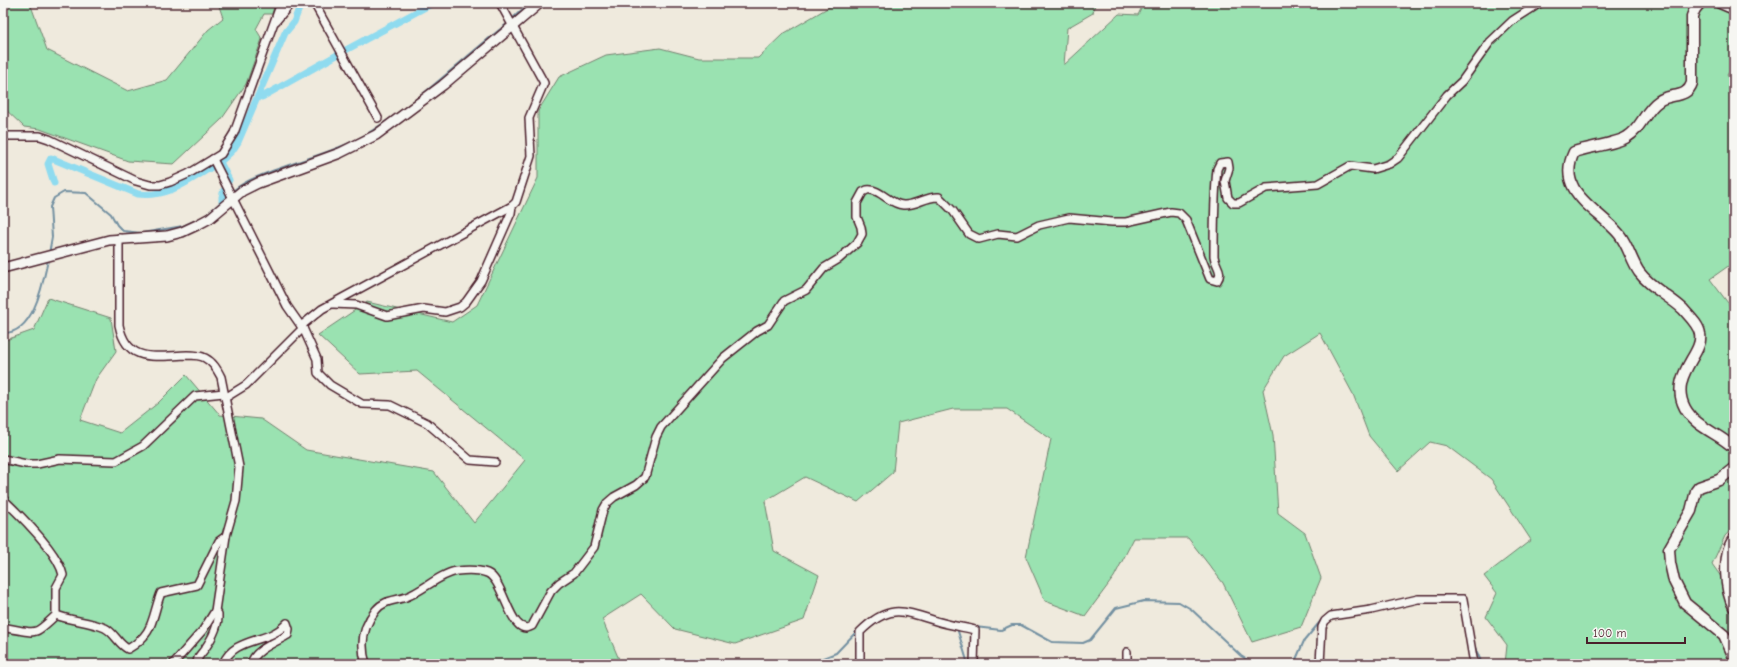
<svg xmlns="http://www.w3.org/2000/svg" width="1737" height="667" viewBox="0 0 1737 667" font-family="'Comic Neue',sans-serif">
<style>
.green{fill:#9ae2b1;stroke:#72806e}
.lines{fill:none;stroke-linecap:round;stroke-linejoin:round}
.stream{stroke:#7390a1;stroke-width:2}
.canal{stroke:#8fdbef;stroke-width:7}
.minor-casing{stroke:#4a1f2b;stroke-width:10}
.tertiary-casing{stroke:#4a1f2b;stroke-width:12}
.secondary-casing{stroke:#4a1f2b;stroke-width:13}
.minor{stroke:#f6f6f2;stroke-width:7}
.tertiary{stroke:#f6f6f2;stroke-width:9}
.secondary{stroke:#f6f6f2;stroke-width:10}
</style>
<rect width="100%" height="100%" fill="#efeadd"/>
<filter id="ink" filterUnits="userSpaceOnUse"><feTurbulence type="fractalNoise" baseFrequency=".025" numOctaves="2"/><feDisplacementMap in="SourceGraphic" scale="8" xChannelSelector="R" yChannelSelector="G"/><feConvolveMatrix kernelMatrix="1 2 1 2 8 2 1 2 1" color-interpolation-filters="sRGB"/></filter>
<g filter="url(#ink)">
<!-- green -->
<g class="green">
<path d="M 3,3 L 30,3 L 47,50 L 128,91 L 167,80 L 208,30 L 223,18 L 218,3 L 275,3 L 272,14 L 264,14 L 256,29 L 262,39 L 246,84 L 221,120 L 174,164 L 128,161 L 40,129 L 24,127 L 3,107 Z"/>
<path d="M 836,3 L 1095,3 L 1093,13 L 1067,28 L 1064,65 L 1119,14 L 1138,15 L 1144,3 L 1734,3 L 1734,65 L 1727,75 L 1734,85 L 1734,200 L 1731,201 L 1734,207 L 1734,262 L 1710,279 L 1734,311 L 1734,526 L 1725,536 L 1712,564 L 1734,595 L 1734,664 L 1505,664 L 1507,645 L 1486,617 L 1497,593 L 1484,576 L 1531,540 L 1491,479 L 1447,446 L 1430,442 L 1398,471 L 1369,436 L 1353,394 L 1320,333 L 1284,356 L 1263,390 L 1273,435 L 1278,513 L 1305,533 L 1321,578 L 1301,627 L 1252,642 L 1223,583 L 1188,538 L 1134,538 L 1114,577 L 1085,616 L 1045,601 L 1026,557 L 1051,439 L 1007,409 L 953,409 L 898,423 L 893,472 L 858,502 L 805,477 L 765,501 L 774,551 L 819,575 L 804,620 L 735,644 L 675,629 L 641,594 L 602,619 L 621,664 L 3,664 L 3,341 L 34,330 L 48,298 L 111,318 L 116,351 L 96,379 L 80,420 L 120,433 L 158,403 L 186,375 L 220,415 L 261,419 L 306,450 L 434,472 L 474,523 L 525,460 L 417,371 L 360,374 L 318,335 L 367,302 L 452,322 L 477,305 L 538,178 L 538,111 L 559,77 L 606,55 L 660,48 L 699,58 L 758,58 L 783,34 Z"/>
</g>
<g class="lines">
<!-- stream -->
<g class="stream">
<path d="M 511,20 L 529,3"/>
<path d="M 232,192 C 244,181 259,176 275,170 C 306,158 341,150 370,132 C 420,101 462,59 508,23"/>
<path d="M 49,254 L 52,237 L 50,207 L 54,198 L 64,192 L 86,193 L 111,214 L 117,225 L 123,231 L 142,233 L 183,226 L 205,216 L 229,195"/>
<path d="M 3,333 C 34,334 43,283 48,260"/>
<path d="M 1424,596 L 1457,596"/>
<path d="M 910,610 L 921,613"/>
<path d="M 975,627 L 1001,630 L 1012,625 L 1021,625 L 1052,642 L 1083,643 L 1090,640 L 1116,608 L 1144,601 L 1179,602 L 1191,609 L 1241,656 L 1254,664"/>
<path d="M 957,628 L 968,664"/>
<path d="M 1474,645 L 1482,664"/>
<path d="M 814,664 L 818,660 L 836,653 L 858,630"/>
<path d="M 1294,664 L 1304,641 L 1324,617"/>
</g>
<!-- canal -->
<g class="canal">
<path d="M 344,51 L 433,3"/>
<path d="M 259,96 L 262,97 L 337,55"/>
<path d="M 228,182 L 229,180 L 220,162 L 232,151 L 238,142 L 285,33 L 294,22 L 301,3"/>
<path d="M 54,183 L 48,164 L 51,158 L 138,194 C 168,197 185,183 210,168"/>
<path d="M 222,201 L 222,197 L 224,190"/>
</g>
<defs>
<g id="minor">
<path d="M 314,3 L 378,118"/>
<path d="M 276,21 L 291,3"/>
<path d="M 3,136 L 40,136 L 49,139 L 136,181 L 150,185 L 160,185 L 170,182 L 188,174 L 221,154 L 234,133 L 281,3"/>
<path d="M 213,159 L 287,306 L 301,326"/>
<path d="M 119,238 L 119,325 C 127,364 155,356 187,355 C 192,355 200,355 205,358 C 213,362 217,369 221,377 L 239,467 L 236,501 L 226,536 L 215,611 L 203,630 L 173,664"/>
<path d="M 333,304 L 356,305 L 387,316 L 424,309 L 445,312 L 460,307 L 466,302 L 481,281 L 511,213 L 512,206"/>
<path d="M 303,328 L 317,359 L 318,373 L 330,385 L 362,404 L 390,405 L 427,423 L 470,460 L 495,462"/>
<path d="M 225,398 L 246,385 L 303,328 L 301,326 L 322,309 L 512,206 L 516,202 L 531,156 L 529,118 L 544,83 L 500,3"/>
<path d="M 3,459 L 26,464 L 37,464 L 60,459 L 116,461 L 143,446 L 195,396 L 224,393"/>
<path d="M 3,499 C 21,516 58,552 63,575 L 56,588 L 56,615 C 33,637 37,633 7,628 L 3,630"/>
<path d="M 56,615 C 71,621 89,621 105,628 C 115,633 118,644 128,649 C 155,633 151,619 161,593 L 197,585 L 219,541 L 226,536"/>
<path d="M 197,664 C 197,657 200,655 204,650 C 211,640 219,626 218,614 L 215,611"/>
<path d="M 223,664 C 234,636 270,644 287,623 L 289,629 L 288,635 C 276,642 254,650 251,664"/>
<path d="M 366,664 C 360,645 363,626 376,610 C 384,600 395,601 406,597 C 423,591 439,574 457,571 C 466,570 479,570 487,573 C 505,580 510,639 532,626 L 551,591 L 559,583 L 574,573 L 594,547 L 603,510 L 607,503 L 614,497 L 636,485 L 645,477 L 656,437 L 661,427 L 723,358 L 757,331 L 768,325 L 784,301 L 806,290 L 824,268 L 839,259 L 857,243 L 862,234 L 861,227 L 857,217 L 857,203 L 863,192 L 867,190 C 880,188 889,204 903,205 C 916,206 926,196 939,197 L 953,211 L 969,234 L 979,239 L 998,234 L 1017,236 L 1039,225 L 1069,218 L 1112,222 L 1126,222 L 1171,212 L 1179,213 L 1186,220 L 1210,279 L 1217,281 C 1224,271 1215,266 1214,256 C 1214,226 1214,198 1217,169 L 1220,163 L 1228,162 L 1229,168 L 1225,181 L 1228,198 L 1233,203 L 1239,203 L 1266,188 L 1318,184 L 1350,166 L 1373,169 L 1389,164 L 1398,158 L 1447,95 L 1462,81 L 1490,42 L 1512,21 L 1540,3"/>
<path d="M 860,664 L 860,632 C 888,604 902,610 936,621 C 949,625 962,627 975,630 L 974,664"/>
<path d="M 1127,664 L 1127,652"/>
<path d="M 1320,664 L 1322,627 L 1325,621 L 1331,616 L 1371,610 L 1418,599 L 1463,599 L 1474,664"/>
</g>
<path id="tertiary" d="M 3,268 L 109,240 L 167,236 L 182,232 L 197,225 L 210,218 L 242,191 L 258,183 L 340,153 L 376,135 L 443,85 L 540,3"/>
<g id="secondary">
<path d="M 1700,3 L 1695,9 L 1692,16 L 1692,83 C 1687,99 1670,93 1659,101 C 1645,110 1641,129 1627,137 C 1616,144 1588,147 1574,152 C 1555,192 1597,208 1619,234 C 1628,245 1631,260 1639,272 C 1651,288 1669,296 1683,309 C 1689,316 1699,325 1700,334 C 1704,354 1668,376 1685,408 C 1696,428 1719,433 1734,448"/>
<path d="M 1720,3 L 1734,9"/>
<path d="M 1734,468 L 1719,480 L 1699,487 L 1696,491 L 1691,511 L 1669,549 L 1670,563 L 1674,581 L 1685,603 L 1724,635 L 1734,657"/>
<path d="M 1734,539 C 1722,553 1725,591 1734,607"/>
</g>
</defs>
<!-- minor casing -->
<use href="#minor" class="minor-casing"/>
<!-- tertiary casing -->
<use href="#tertiary" class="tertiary-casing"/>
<!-- secondary casing -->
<use href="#secondary" class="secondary-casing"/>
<!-- minor -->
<use href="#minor" class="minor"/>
<!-- tertiary -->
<use href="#tertiary" class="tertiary"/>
<!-- secondary -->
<use href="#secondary" class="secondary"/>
</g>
</g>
<!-- margin -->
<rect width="1737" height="667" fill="none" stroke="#f6f6f2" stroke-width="16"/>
<rect x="8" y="8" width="1721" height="651" fill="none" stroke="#4a1f2b" stroke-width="1.5" filter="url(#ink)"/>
<!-- scale -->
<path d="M1587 637v6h98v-6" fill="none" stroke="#4a1f2b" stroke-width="2"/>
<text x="1593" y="637" font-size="12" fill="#4a1f2b" stroke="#f6f6f2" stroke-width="3" paint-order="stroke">100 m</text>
</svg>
